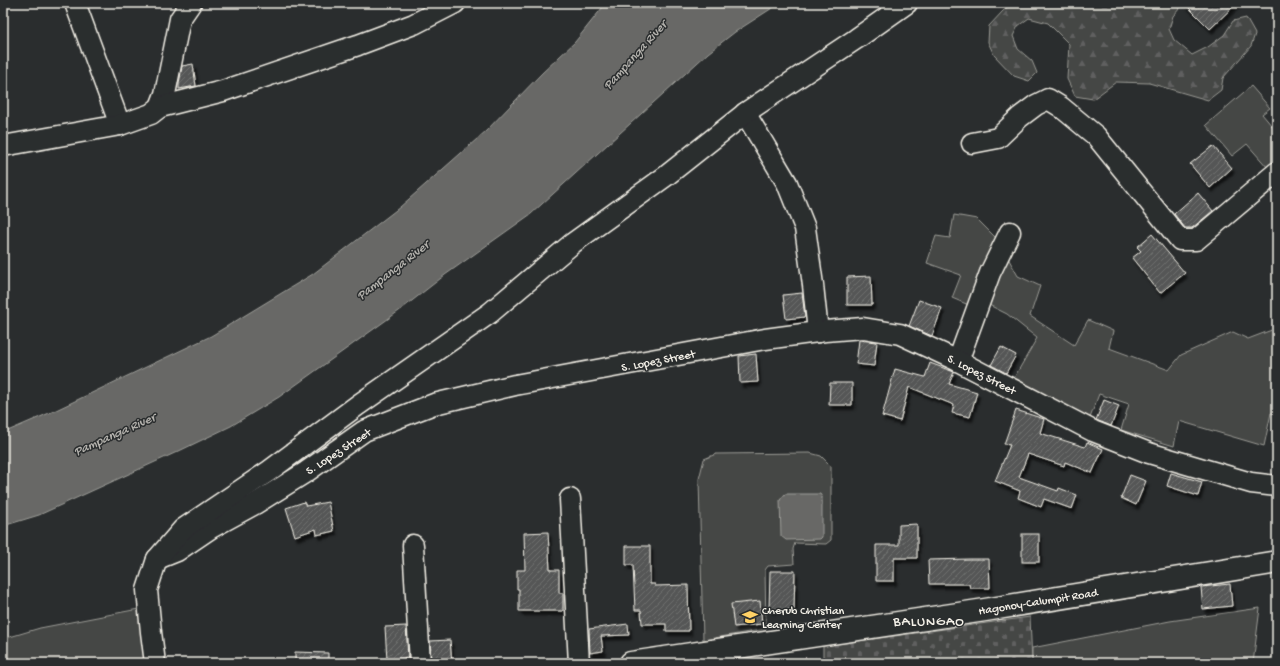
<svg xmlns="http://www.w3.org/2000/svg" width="1280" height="666" viewBox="0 0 1280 666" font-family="'Gochi Hand',sans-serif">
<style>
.green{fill:#444645;stroke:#9c9c96}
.forest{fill:url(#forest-firs);stroke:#9c9c96}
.cemetery{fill:url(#cemetery-stones);stroke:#9c9c96}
.water{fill:#676866;stroke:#9f9f9a}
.building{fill:url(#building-hatch);stroke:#f4f1e8;filter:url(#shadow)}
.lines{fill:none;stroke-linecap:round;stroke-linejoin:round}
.minor-casing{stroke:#f4f1e8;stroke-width:23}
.major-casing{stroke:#f4f1e8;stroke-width:25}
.minor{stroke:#2a2d2e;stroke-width:20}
.major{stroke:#2a2d2e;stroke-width:22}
.labels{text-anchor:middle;stroke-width:3;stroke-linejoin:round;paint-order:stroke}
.street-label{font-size:12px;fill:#f4f1e8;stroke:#2a2d2e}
.poi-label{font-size:12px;fill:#f4f1e8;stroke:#2a2d2e;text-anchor:start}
.water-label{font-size:13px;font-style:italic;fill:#b5b3ae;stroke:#2a2d2e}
.quarter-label{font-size:14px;letter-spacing:1px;fill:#f4f1e8;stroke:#2a2d2e}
</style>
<defs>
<pattern id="forest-firs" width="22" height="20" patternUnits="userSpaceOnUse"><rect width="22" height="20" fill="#444645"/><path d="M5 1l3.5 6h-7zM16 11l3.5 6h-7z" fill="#606160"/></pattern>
<pattern id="cemetery-stones" width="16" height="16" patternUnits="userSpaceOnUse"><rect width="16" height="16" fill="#444645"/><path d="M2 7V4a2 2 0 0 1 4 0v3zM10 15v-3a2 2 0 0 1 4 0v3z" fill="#606160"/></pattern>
<pattern id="building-hatch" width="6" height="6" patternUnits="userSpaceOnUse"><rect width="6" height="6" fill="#555756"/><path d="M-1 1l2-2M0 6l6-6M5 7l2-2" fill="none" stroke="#6e706e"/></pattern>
<filter id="shadow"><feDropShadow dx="2.5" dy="4.5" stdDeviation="1" flood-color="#0009"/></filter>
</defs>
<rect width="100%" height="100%" fill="#2a2d2e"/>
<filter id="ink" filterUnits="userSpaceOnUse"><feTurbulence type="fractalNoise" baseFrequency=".025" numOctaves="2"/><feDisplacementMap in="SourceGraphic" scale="8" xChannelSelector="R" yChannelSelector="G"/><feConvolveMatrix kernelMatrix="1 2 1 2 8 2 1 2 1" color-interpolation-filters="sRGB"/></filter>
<g filter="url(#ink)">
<!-- green -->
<g class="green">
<path d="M 1251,86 L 1270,108 L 1262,114 L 1277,132 L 1277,160 L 1268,168 L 1247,144 L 1232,156 L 1206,125 Z"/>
<path d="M 954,215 L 977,219 L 998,240 L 1018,276 L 1040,286 L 1030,316 L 1074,345 L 1088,320 L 1113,331 L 1109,348 L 1169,370 L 1181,355 L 1233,332 L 1248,339 L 1277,328 L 1277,414 L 1271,413 L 1264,446 L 1179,421 L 1174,446 L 1121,430 L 1129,404 L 1099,394 L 1090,418 L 1014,378 L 1037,338 L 1007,314 L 981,301 L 976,308 L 952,298 L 961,275 L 927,263 L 936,236 L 950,238 Z"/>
<path d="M 810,453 L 821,456 L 831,466 L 831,540 L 826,544 L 795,543 L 793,549 L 794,564 L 768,566 L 765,570 L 766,629 L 703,640 L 699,479 L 704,459 L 716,454 Z"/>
<path d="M 149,607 L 156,663 L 3,663 L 3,639 L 40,628 Z"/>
<path d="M 1260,608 L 1253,663 L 1032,663 L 1032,648 L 1170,621 Z"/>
</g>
<!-- forest -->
<path class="forest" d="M 1012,3 L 1115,3 L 1122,5 L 1137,3 L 1180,3 L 1181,7 L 1173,16 L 1169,29 L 1174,40 L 1192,55 L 1208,47 L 1224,35 L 1233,21 L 1246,18 L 1255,34 L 1251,46 L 1223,78 L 1221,90 L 1208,100 L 1149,83 L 1116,82 L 1093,99 L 1075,96 L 1067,79 L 1069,44 L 1048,23 L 1029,18 L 1018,26 L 1013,36 L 1018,49 L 1032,61 L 1037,73 L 1029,81 L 1014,76 L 994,55 L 988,42 L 989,26 L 1003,11 Z"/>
<!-- cemetery -->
<path class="cemetery" d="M 1030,617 L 1032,663 L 823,663 L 823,646 Z"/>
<!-- water -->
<g class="water">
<path d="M 606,3 L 780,3 L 735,32 L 708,53 L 531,214 L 445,275 L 399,311 L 279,397 L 231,426 L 177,452 L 39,515 L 3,526 L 3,433 L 54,411 L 211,336 L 313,274 L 400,207 L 486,131 L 542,73 L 575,42 Z"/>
<path d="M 785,494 L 820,494 L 822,497 L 822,537 L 820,539 L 786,540 L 781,536 L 780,500 Z"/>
</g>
<!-- building -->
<g class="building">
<path d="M 1184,3 L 1237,3 L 1210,29 Z"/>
<path d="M 193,64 L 196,86 L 179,89 L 179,84 L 182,66 Z"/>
<path d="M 1213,146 L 1232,168 L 1210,188 L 1190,164 Z"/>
<path d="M 1198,193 L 1213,211 L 1192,228 L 1185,228 L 1174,214 Z"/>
<path d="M 1152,234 L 1185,273 L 1160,293 L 1132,258 L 1141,251 L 1137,247 Z"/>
<path d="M 871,276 L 872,305 L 847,305 L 847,277 Z"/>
<path d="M 802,293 L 805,317 L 786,319 L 783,295 Z"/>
<path d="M 919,300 L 942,308 L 932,336 L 909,326 Z"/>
<path d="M 859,340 L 877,342 L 874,366 L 856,364 Z"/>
<path d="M 1001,347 L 1016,355 L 1006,373 L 991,365 Z"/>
<path d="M 756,354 L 758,382 L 740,383 L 739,356 Z"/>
<path d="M 930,363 L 954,372 L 949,384 L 977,392 L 970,417 L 952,413 L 954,405 L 909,387 L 900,421 L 882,416 L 895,369 L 925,377 Z"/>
<path d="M 830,383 L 852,383 L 852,405 L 829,405 Z"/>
<path d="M 1104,400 L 1119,406 L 1111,426 L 1096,420 Z"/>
<path d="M 1016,410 L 1044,419 L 1040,433 L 1085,447 L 1087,442 L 1103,449 L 1092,473 L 1065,462 L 1064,466 L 1028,454 L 1019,477 L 1058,491 L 1059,488 L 1077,495 L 1072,509 L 1044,499 L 1041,507 L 1018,498 L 1020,491 L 995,481 L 1010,445 L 1004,444 Z"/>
<path d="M 1171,473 L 1202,482 L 1198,496 L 1167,486 Z"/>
<path d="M 1130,475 L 1146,481 L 1136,505 L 1121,498 Z"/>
<path d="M 304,502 L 306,506 L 328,502 L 334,531 L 317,535 L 316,529 L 295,536 L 286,508 Z"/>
<path d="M 917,524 L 917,558 L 894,558 L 894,581 L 876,581 L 876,545 L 899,545 L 899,525 Z"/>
<path d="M 548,532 L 550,570 L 559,570 L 559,593 L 563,593 L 563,611 L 519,611 L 519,589 L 517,589 L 517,570 L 525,570 L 524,533 Z"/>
<rect x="1022" y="534" width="17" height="28"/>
<path d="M 626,546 L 650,546 L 650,584 L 655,584 L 655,586 L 688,585 L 689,631 L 666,631 L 666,624 L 642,624 L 641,610 L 635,610 L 633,565 L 626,565 Z"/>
<path d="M 969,559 L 989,559 L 990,588 L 970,588 L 969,584 L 929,584 L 928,560 Z"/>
<path d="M 770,571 L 795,571 L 794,610 L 769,609 Z"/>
<path d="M 1230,584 L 1232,606 L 1203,609 L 1201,587 Z"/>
<path d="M 760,601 L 762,624 L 734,627 L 731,604 Z"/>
<path d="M 628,624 L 629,635 L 601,636 L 603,651 L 590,653 L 589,629 Z"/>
<path d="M 406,626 L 408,658 L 387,660 L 385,627 Z"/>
<path d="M 450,640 L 452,663 L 431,663 L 430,641 Z"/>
<path d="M 295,652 L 328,653 L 328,663 L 295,663 Z"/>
</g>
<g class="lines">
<defs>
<g id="minor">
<path d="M 75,3 L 120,125"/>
<path d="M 160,107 L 165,94 L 180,19 L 191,3"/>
<path d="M 745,113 L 762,141 L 787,183 L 805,228 L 813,285 L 818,332"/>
<path d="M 972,143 L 998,138 L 1020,117 L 1036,105 L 1048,99 L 1061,107 L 1096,136 L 1180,240 L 1196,240 L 1277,172"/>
<path d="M 3,146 L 120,125 L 151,114 L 160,107 L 223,91 L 358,45 L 414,24 L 455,3"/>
<path d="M 958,361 L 990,273 L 1010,232"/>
<path d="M 570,499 L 579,663"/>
<path d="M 413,545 L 420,663"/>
<path d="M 157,559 L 177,551 L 211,528 L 255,504 L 306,472 L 364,431 L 434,404 L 515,385 L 765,339 L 825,331 L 863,328 L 900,334 L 958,361 L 1093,431 L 1149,453 L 1251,483 L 1277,486"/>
<path d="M 155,663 L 151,632 L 147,590 L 157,559 L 183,529 L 269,471 L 358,405 L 490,313 L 573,243 L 666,176 L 748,111 L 856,39 L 907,3"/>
</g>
<path id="major" d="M 631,663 L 985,610 L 1277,562"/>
</defs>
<!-- minor casing -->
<use href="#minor" class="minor-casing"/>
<!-- major casing -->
<use href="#major" class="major-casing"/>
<!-- minor -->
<use href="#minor" class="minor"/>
<!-- major -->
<use href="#major" class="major"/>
</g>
</g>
<!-- icons -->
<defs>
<symbol id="school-bare" viewBox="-9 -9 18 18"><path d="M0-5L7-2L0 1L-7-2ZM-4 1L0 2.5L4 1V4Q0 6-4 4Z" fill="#ffd166" stroke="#2a2d2e" stroke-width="2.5" paint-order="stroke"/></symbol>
</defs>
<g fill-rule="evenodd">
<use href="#school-bare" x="739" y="606" width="22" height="22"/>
</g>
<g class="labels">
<!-- street labels -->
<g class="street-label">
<text transform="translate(658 360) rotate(-11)" y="4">S. Lopez Street</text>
<text transform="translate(982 374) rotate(27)" y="4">S. Lopez Street</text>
<text transform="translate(338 451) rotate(-33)" y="4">S. Lopez Street</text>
<text transform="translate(1038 601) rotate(-9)" y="4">Hagonoy-Calumpit Road</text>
</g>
<!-- poi labels -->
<g class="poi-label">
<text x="762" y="614">Cherub Christian<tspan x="762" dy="14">Learning Center</tspan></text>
</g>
<!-- water labels -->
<g class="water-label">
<text transform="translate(634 54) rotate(-48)" y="5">Pampanga River</text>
<text transform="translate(392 269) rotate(-38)" y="5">Pampanga River</text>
<text transform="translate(114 433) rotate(-24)" y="5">Pampanga River</text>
</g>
<!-- quarter labels -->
<g class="quarter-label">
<text x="929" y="625">BALUNGAO</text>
</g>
</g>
<!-- margin -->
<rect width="1280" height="666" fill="none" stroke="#2a2d2e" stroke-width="16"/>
<rect x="8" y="8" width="1264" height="650" fill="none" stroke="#f4f1e8" stroke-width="1.5" filter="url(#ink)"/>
</svg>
